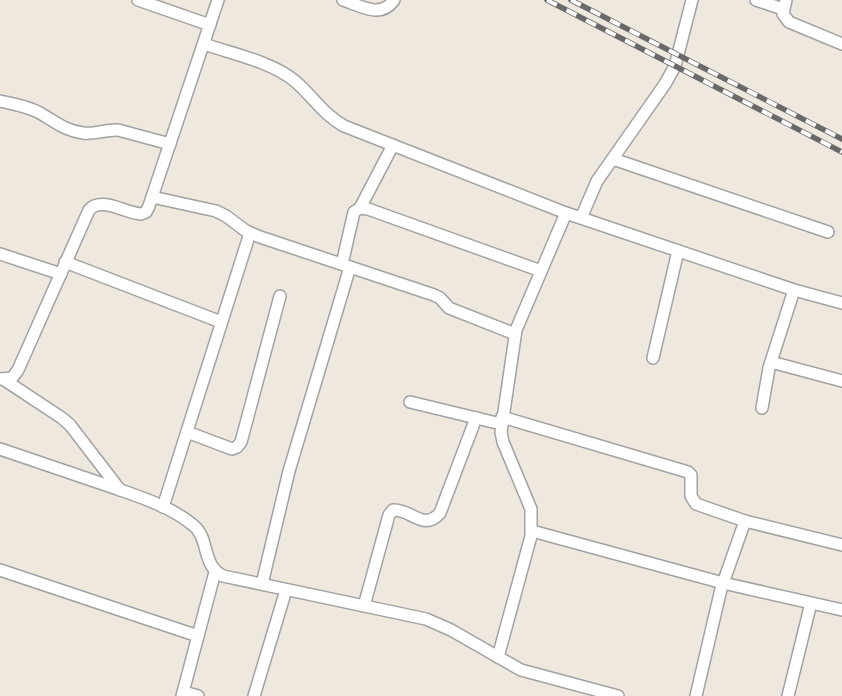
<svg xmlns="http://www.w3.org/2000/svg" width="842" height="696" viewBox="0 0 842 696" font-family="'Noto Sans',sans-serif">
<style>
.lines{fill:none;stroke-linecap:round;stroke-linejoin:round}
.minor-casing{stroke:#a2a2a2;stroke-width:14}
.minor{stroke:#fff;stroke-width:11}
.rail-casing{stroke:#696969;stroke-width:5.5}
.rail{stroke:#fff;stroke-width:4;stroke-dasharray:11;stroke-linecap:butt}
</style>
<rect width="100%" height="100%" fill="#eee8df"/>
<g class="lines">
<defs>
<g id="minor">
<path d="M 138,0 L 210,25"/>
<path d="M 343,0 C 361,6 381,19 394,0"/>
<path d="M 756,0 L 783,9"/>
<path d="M 786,0 L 783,14 L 789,22 L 842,44"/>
<path d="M 204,44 C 233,54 273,62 296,82 C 313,97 324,115 344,126 L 566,213 L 794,290 L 842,303"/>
<path d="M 0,101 C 13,104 26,106 38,112 C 53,120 65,131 83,133 C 95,135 106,129 118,130 L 170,144"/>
<path d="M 613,159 L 828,232"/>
<path d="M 152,197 L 216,211 L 226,216 L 246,231 L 260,237 L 434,295 L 440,298 L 449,308 L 515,334"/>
<path d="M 360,208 L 393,145"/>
<path d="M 581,218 L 597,181 L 665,84 L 675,66 L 692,0"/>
<path d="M 0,254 L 61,274"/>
<path d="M 65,262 L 221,322"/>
<path d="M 342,264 L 354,212 L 360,208 L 368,209 L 541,271"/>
<path d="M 653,358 L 678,251"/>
<path d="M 771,362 L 842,381"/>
<path d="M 0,379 L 12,378 L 18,370 L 89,210 C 101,196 125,213 141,214 L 146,212 L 149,206 L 218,0"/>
<path d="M 3,379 L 62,418 L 70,425 L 120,490"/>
<path d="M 410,402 L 501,424"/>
<path d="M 762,408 L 769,368 L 794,290"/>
<path d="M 502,417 L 688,472 L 691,475 L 691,496 L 696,504 L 745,521 L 842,545"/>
<path d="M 187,432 L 232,449 L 237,447 L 241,442 L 280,296"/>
<path d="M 0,449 C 35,461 70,473 106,485 C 134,495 169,505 193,525 C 210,538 201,565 223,576 L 426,619 L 451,630 L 521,670 L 618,696"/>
<path d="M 163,507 L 250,233"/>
<path d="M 532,531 L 723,583 L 842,610"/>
<path d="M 0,570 L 198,636"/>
<path d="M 262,584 L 289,471 L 350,267"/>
<path d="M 364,606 L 389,515 L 393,510 C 412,509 423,532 440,513 L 476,418"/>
<path d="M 498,657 L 531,536 L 531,509 L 503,442 L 501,432 L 516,330 L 566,213"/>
<path d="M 184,692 L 198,696"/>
<path d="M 182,696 L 215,572"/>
<path d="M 254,696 L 286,590"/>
<path d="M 696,696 L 721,589 L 745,521"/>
<path d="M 788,696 L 811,603"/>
</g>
</defs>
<!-- minor casing -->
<use href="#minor" class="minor-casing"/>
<!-- minor -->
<use href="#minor" class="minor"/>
<defs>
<g id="rail">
<path d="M 547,0 L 842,152"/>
<path d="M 571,0 L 842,139"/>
</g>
</defs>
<!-- rail casing -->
<use href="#rail" class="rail-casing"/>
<!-- rail -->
<use href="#rail" class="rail"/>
</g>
</svg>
